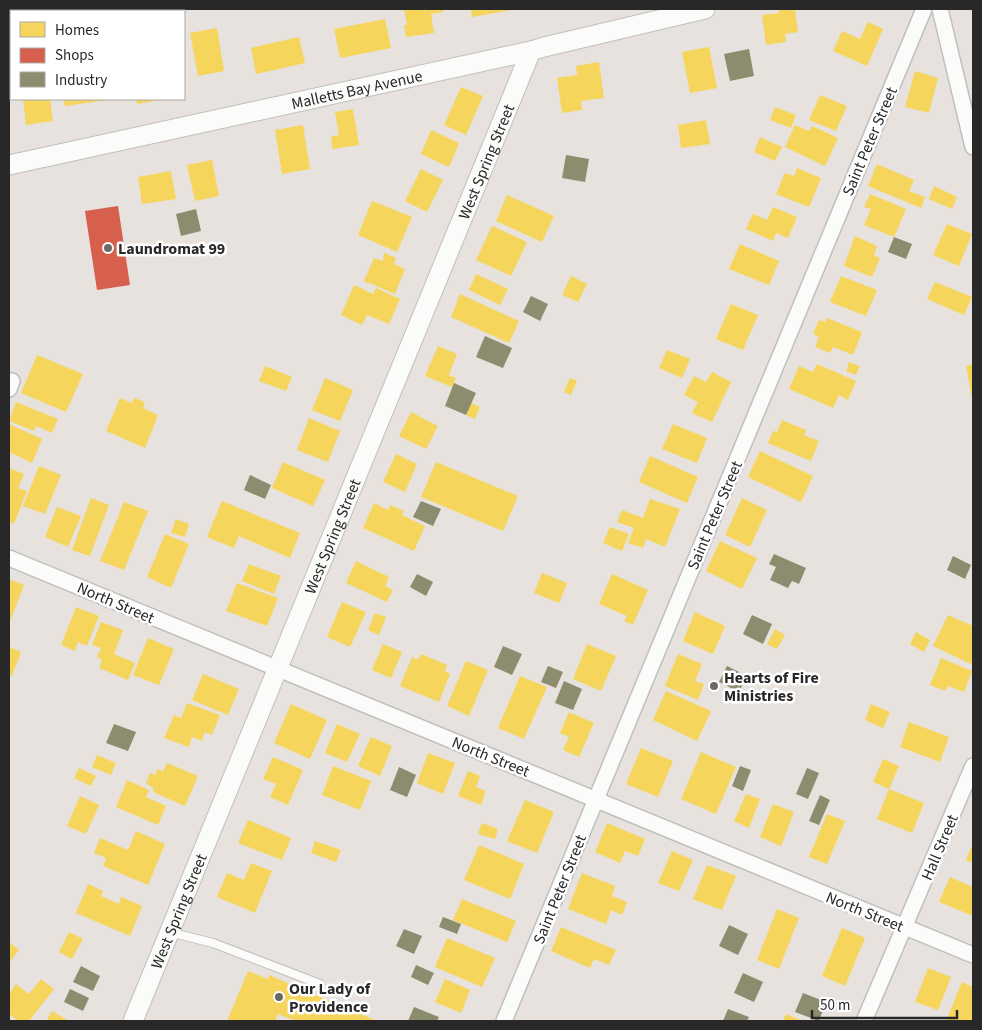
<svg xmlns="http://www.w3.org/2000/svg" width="982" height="1030" viewBox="0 0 982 1030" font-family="'Source Sans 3',sans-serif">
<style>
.homes{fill:#f6d55c}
.shops{fill:#d6604d}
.industry{fill:#8c8c6e}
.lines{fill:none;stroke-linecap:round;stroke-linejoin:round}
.service-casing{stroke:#c0bfbf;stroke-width:10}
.minor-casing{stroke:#c0bfbf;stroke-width:18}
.tertiary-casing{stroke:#c0bfbf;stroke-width:21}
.service{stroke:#fbfbfa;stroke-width:8}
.minor{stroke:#fbfbfa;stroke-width:15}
.tertiary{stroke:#fbfbfa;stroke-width:19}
.poi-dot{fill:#6b6967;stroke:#fff;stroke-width:2}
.labels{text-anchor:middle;stroke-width:5;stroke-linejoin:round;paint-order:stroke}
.street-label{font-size:16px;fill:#282828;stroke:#fff}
.poi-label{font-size:16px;font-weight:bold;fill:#282828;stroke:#fff;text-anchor:start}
</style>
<rect width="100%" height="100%" fill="#e7e2dd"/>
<!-- homes -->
<g class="homes">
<path d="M 404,9 L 443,9 L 443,12 L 431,14 L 434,33 L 406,37 L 404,25 L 407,25 Z"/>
<path d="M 471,9 L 511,9 L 511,10 L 472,17 Z"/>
<path d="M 779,9 L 795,9 L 798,32 L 785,34 L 786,42 L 766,45 L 762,15 L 779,13 Z"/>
<path d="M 385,19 L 391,48 L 340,58 L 334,29 Z"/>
<path d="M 868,22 L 883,29 L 867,66 L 833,51 L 842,31 L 860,39 Z"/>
<path d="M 217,28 L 224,71 L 198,76 L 190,33 Z"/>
<path d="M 299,37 L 305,63 L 256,74 L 251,48 Z"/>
<path d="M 709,47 L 717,88 L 690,93 L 682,52 Z"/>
<path d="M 599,62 L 604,98 L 581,101 L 582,110 L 562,113 L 557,78 L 577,75 L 576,66 Z"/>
<path d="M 915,71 L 938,78 L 929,113 L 905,107 Z"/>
<path d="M 461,87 L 483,96 L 466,135 L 444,125 Z"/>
<path d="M 820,95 L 847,106 L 836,131 L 809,120 Z"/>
<path d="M 23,99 L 50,99 L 53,121 L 26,125 Z"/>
<path d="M 64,99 L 107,99 L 107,100 L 65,106 Z"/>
<path d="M 136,99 L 160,99 L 160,100 L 137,104 Z"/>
<path d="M 775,107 L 796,115 L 791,128 L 770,120 Z"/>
<path d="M 353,109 L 359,145 L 332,149 L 331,137 L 339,135 L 335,112 Z"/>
<path d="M 706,120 L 710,144 L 681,148 L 678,125 Z"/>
<path d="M 303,125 L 310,169 L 282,174 L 275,130 Z"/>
<path d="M 795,125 L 809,131 L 812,126 L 838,138 L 825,166 L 785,147 Z"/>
<path d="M 431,130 L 459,143 L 449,167 L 421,154 Z"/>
<path d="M 760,137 L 782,147 L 775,161 L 754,152 Z"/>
<path d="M 212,160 L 219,196 L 195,201 L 187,165 Z"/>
<path d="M 877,164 L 914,180 L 909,191 L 925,197 L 921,208 L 868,186 Z"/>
<path d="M 797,168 L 821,178 L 809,207 L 776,194 L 785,173 L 794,176 Z"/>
<path d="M 421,169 L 443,180 L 427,212 L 405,201 Z"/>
<path d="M 171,171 L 176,199 L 142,204 L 138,177 Z"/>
<path d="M 934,186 L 957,197 L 952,209 L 929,199 Z"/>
<path d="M 870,194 L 906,209 L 894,237 L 864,225 L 871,209 L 864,207 Z"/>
<path d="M 507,195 L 554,216 L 542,242 L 496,221 Z"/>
<path d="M 372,201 L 412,217 L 397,252 L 358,235 Z"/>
<path d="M 773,207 L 797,217 L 788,238 L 776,233 L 773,241 L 746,229 L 753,214 L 767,220 Z"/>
<path d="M 947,224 L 972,234 L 959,266 L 933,255 Z"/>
<path d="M 492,226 L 527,242 L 511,276 L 476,260 Z"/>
<path d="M 855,236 L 877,246 L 874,256 L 880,258 L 872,277 L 844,266 Z"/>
<path d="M 740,244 L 779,261 L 769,285 L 729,269 Z"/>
<path d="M 384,253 L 396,258 L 394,264 L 405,269 L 395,294 L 364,281 L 374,258 L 383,261 Z"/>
<path d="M 476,274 L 508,289 L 500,305 L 469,290 Z"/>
<path d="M 571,276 L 587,284 L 578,302 L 562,295 Z"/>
<path d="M 841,276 L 877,290 L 866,316 L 830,302 Z"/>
<path d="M 935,282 L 972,297 L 964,315 L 927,299 Z"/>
<path d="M 354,285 L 373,294 L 376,288 L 400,299 L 389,324 L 367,315 L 362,325 L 341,315 Z"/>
<path d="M 460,294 L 519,321 L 509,343 L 451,317 Z"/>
<path d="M 731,304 L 758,315 L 743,350 L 716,339 Z"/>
<path d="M 827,318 L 862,332 L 853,355 L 833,347 L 830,353 L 815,347 L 819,337 L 813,334 L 819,320 L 825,322 Z"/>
<path d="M 438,346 L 457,354 L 449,375 L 456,378 L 452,387 L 425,376 Z"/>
<path d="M 667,350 L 690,359 L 682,378 L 659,368 Z"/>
<path d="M 37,355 L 83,374 L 66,412 L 21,393 Z"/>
<path d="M 849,362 L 860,366 L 856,375 L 846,371 Z"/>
<path d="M 817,364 L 856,381 L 848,400 L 839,395 L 833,408 L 789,389 L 799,366 L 813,372 Z"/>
<path d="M 973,364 L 973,398 L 972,398 L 966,366 Z"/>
<path d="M 265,366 L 292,377 L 286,391 L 259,381 Z"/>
<path d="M 712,372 L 731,382 L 712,422 L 692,413 L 698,402 L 684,395 L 694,376 L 706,382 Z"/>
<path d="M 325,378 L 353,390 L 340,421 L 312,410 Z"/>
<path d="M 570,378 L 577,381 L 571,395 L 564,392 Z"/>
<path d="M 120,398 L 132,403 L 134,398 L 145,402 L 143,408 L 158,415 L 145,448 L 106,431 Z"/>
<path d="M 16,402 L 58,419 L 52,433 L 36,426 L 34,431 L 9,421 Z"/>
<path d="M 471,403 L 480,407 L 475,419 L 466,415 Z"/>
<path d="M 411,412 L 438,426 L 426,449 L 399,436 Z"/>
<path d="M 309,418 L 340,431 L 328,462 L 297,450 Z"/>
<path d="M 782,420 L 806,430 L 804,435 L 819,441 L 811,461 L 768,443 L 773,431 L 777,432 Z"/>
<path d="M 9,424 L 42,439 L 32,463 L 9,452 Z"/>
<path d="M 673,424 L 707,438 L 697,463 L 662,449 Z"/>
<path d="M 760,451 L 813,476 L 801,502 L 748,477 Z"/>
<path d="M 396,454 L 417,464 L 405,492 L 383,482 Z"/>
<path d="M 650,456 L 698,477 L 687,503 L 639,482 Z"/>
<path d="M 283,462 L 325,480 L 313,506 L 272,488 Z"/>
<path d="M 436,462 L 518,496 L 503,531 L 421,497 Z"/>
<path d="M 39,466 L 61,475 L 45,514 L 23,506 Z"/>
<path d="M 9,468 L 24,474 L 18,488 L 27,491 L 14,524 L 9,522 Z"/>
<path d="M 91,498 L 109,505 L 90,556 L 72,550 Z"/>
<path d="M 742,498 L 767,510 L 750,547 L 725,535 Z"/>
<path d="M 650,499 L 680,509 L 665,547 L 646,539 L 643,548 L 628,543 L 634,528 L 617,522 L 622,510 L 643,518 Z"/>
<path d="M 222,501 L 300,533 L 290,558 L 239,536 L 234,548 L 207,537 Z"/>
<path d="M 124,502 L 148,511 L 124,570 L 100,561 Z"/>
<path d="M 374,503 L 388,510 L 390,505 L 404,511 L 402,515 L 425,526 L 414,551 L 363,528 Z"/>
<path d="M 57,507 L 81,516 L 68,547 L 45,537 Z"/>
<path d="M 176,519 L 189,524 L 185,537 L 171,533 Z"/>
<path d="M 610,527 L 629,534 L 622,551 L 603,543 Z"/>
<path d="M 165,534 L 189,544 L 171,588 L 147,577 Z"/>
<path d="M 720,541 L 757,558 L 742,589 L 706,571 Z"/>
<path d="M 356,561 L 389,577 L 385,586 L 393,590 L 387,602 L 346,583 Z"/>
<path d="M 249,564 L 281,576 L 274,594 L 242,581 Z"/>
<path d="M 542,573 L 567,583 L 559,603 L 534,593 Z"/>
<path d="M 612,574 L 648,590 L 633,625 L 624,621 L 627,616 L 599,604 Z"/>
<path d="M 9,579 L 24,585 L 9,624 Z"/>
<path d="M 237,583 L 278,598 L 267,626 L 226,611 Z"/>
<path d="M 342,602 L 366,612 L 350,647 L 327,637 Z"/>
<path d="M 76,607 L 99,616 L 87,646 L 78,642 L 75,651 L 61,645 Z"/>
<path d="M 695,612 L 725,626 L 713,654 L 683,641 Z"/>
<path d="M 375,613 L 386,617 L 379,635 L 368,630 Z"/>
<path d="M 948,615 L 973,626 L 973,665 L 933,646 Z"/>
<path d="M 101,622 L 123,630 L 114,654 L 135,663 L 128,680 L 99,668 L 102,660 L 97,657 L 101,648 L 92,645 Z"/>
<path d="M 775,629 L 785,635 L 777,649 L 767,644 Z"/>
<path d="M 916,632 L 930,640 L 924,652 L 910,644 Z"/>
<path d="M 148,638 L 174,649 L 159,685 L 133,675 Z"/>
<path d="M 383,644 L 402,652 L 391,678 L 372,670 Z"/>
<path d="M 587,644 L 616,656 L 601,691 L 573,679 Z"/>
<path d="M 9,647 L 21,652 L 12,676 L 9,675 Z"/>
<path d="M 421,654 L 447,665 L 445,671 L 450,674 L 439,702 L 400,686 L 412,657 L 418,660 Z"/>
<path d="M 678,654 L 702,664 L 695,681 L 704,684 L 698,700 L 665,686 Z"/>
<path d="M 941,658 L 972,671 L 964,692 L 948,686 L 945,691 L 930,685 Z"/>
<path d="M 466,661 L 488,670 L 469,716 L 447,706 Z"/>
<path d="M 203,674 L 239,689 L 228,715 L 192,700 Z"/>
<path d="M 520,676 L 547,687 L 524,739 L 498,728 Z"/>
<path d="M 666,691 L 711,711 L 697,741 L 653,720 Z"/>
<path d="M 187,703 L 220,715 L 212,735 L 205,732 L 202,741 L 192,737 L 189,747 L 164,738 L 174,715 L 181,718 Z"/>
<path d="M 291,704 L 327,720 L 310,759 L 274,743 Z"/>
<path d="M 871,704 L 890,712 L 883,728 L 865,720 Z"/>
<path d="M 569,712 L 594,723 L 579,757 L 563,750 L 569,737 L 560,733 Z"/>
<path d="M 909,722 L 949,737 L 940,762 L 900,747 Z"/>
<path d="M 337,724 L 360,734 L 347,762 L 325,753 Z"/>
<path d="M 371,737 L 392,746 L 380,776 L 358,766 Z"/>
<path d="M 641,748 L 673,761 L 658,797 L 626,784 Z"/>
<path d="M 701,752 L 736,767 L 716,814 L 681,799 Z"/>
<path d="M 428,753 L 455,763 L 443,794 L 417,783 Z"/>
<path d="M 97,755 L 116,763 L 111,775 L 92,767 Z"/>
<path d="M 273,757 L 303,770 L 288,805 L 270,797 L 276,784 L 263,779 Z"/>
<path d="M 883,759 L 899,766 L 889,789 L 873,782 Z"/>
<path d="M 167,763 L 198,776 L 185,806 L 153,792 L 154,789 L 146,783 L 150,773 L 155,775 L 158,769 L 163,771 Z"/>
<path d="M 333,766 L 371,781 L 360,810 L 322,795 Z"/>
<path d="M 79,768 L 96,776 L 91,786 L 74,778 Z"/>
<path d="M 468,771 L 480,776 L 476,787 L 486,791 L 481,805 L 458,796 Z"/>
<path d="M 127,780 L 149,790 L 146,797 L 166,806 L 158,825 L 116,807 Z"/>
<path d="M 889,789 L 924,803 L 912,833 L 877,819 Z"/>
<path d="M 746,794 L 760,799 L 749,828 L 734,821 Z"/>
<path d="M 80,796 L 99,805 L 86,834 L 67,826 Z"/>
<path d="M 525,800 L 554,812 L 537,853 L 507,841 Z"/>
<path d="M 773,804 L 794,812 L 781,846 L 760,837 Z"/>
<path d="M 827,814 L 845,821 L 827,864 L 809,857 Z"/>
<path d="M 248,820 L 291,838 L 282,860 L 238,843 Z"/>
<path d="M 482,823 L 498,829 L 495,839 L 478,834 Z"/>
<path d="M 607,823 L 645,839 L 638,856 L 625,851 L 620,863 L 595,852 Z"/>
<path d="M 136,831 L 165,844 L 148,885 L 103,866 L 106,858 L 94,853 L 100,838 L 128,850 Z"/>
<path d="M 315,841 L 341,850 L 336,862 L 311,853 Z"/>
<path d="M 973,843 L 973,863 L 966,860 Z"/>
<path d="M 479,845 L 524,864 L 510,899 L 464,880 Z"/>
<path d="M 672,851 L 693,860 L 679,891 L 658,883 Z"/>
<path d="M 251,863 L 272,871 L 255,913 L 217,897 L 227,873 L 244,880 Z"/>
<path d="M 707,865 L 736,876 L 722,910 L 693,899 Z"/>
<path d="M 582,873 L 615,886 L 612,896 L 627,902 L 622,915 L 611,910 L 606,924 L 568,909 Z"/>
<path d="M 950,877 L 973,887 L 973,916 L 939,902 Z"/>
<path d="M 88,884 L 103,891 L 101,896 L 119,904 L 121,897 L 142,906 L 130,936 L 76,913 Z"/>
<path d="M 462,899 L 516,921 L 507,942 L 453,920 Z"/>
<path d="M 777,909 L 799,918 L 779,969 L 757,960 Z"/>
<path d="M 561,927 L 616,950 L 609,965 L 594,959 L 590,968 L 551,951 Z"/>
<path d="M 842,928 L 865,938 L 845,986 L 822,976 Z"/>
<path d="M 69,932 L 83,939 L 72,959 L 59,952 Z"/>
<path d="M 447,938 L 495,958 L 482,987 L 435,967 Z"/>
<path d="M 9,942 L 19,950 L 9,963 Z"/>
<path d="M 928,968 L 951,977 L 938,1010 L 915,1002 Z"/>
<path d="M 248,971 L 268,979 L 269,975 L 377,1021 L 296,1021 L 278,1014 L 275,1021 L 227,1021 Z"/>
<path d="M 41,979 L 54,989 L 29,1021 L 18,1021 L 9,1014 L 9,994 L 16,984 L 29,994 Z"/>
<path d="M 445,979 L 470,990 L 461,1013 L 435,1002 Z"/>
<path d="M 962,982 L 973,987 L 973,1021 L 946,1021 Z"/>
<path d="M 52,1011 L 69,1021 L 46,1021 Z"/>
<path d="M 786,1014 L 803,1021 L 783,1021 Z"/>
</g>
<!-- shops -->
<path class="shops" d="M 118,206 L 130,285 L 97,290 L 85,211 Z"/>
<!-- industry -->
<g class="industry">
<path d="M 749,49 L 754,76 L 730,81 L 724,54 Z"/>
<path d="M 566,155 L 589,159 L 585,182 L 562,178 Z"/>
<path d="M 196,209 L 201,231 L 181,236 L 176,214 Z"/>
<path d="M 894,237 L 912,244 L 906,259 L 888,252 Z"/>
<path d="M 531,296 L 548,304 L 540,321 L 523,312 Z"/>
<path d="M 485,336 L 512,348 L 503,368 L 476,357 Z"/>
<path d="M 454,383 L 476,393 L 466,415 L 445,406 Z"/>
<path d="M 250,475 L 271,485 L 265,499 L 244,490 Z"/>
<path d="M 421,501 L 441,509 L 433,526 L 413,517 Z"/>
<path d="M 774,554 L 806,568 L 799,584 L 792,581 L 788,588 L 770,580 L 776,567 L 769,564 Z"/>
<path d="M 953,556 L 971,565 L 965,579 L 947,570 Z"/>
<path d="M 417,574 L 433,582 L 426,596 L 410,587 Z"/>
<path d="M 752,615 L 772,624 L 763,644 L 743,634 Z"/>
<path d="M 503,646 L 522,654 L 512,675 L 494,667 Z"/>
<path d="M 548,666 L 563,672 L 556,688 L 541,682 Z"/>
<path d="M 727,666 L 747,676 L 739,692 L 719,682 Z"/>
<path d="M 564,681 L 582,689 L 573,710 L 555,703 Z"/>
<path d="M 114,724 L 136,732 L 128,751 L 106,743 Z"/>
<path d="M 740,766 L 751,770 L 743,791 L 732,786 Z"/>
<path d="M 399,767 L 416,775 L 407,797 L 390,790 Z"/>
<path d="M 807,768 L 819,773 L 808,799 L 796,794 Z"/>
<path d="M 820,795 L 830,800 L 819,825 L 809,821 Z"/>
<path d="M 443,917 L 461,924 L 457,934 L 439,927 Z"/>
<path d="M 729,925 L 748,934 L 738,955 L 719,946 Z"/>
<path d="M 404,929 L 422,936 L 414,954 L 396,946 Z"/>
<path d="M 416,965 L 434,973 L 428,985 L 411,977 Z"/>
<path d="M 81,966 L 100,976 L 93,991 L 73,982 Z"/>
<path d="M 743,973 L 763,982 L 754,1002 L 734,993 Z"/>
<path d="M 70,989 L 89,998 L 83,1011 L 64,1002 Z"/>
<path d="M 803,993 L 826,1002 L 819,1021 L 795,1012 Z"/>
<path d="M 414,1007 L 439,1017 L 437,1021 L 408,1021 Z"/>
<path d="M 728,1009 L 749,1017 L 747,1021 L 723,1021 Z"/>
</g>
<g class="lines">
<defs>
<path id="service" d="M 169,932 L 213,943 L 320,984"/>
<g id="minor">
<path d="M 940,9 L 973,147"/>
<path d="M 9,389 L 12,381"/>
<path d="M 9,558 L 973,955"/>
<path d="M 504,1021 L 924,9"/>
<path d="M 864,1021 L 973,766"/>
</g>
<g id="tertiary">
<path id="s1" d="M 9,165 L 531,51 L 544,47 L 705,9"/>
<path id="s2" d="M 133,1021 L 531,51"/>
</g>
</defs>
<!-- service casing -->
<use href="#service" class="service-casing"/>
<!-- minor casing -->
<use href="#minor" class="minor-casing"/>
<!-- tertiary casing -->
<use href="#tertiary" class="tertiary-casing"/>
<!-- service -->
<use href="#service" class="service"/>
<!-- minor -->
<use href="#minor" class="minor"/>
<!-- tertiary -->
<use href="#tertiary" class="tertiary"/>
</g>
<!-- markers -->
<g class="poi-dot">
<circle cx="108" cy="248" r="5"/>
<circle cx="714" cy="686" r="5"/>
<circle cx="279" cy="997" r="5"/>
</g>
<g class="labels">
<!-- street labels -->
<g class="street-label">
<text dy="6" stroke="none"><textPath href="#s1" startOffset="356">Malletts Bay Avenue</textPath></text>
<text transform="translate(869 141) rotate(-67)" y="6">Saint Peter Street</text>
<text dy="6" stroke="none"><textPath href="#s2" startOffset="929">West Spring Street</textPath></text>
<text transform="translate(714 515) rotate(-67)" y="6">Saint Peter Street</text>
<text dy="6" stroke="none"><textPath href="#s2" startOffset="524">West Spring Street</textPath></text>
<text transform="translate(116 602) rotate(23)" y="6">North Street</text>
<text transform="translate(491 756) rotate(22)" y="6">North Street</text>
<text transform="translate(939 847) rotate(-67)" y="6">Hall Street</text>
<text transform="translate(559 889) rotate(-68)" y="6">Saint Peter Street</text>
<text dy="6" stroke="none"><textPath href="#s2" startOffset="119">West Spring Street</textPath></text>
<text transform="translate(865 911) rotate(22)" y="6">North Street</text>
</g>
<!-- poi labels -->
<g class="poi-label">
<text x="118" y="254">Laundromat 99</text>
<text x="724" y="683">Hearts of Fire<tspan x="724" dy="18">Ministries</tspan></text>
<text x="289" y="994">Our Lady of<tspan x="289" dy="18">Providence</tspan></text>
</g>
</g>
<!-- border -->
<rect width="982" height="1030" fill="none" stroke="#282828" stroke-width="20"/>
<!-- legend -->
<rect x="10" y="10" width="175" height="90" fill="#ffffff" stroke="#a9a9a9"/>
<rect x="20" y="22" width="25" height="15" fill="#f6d55c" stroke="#a9a9a9"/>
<text x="55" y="35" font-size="15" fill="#282828">Homes</text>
<rect x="20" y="48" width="25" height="15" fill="#d6604d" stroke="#a9a9a9"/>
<text x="55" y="60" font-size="15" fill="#282828">Shops</text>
<rect x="20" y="72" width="25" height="15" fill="#8c8c6e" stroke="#a9a9a9"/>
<text x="55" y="85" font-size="15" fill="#282828">Industry</text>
<!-- scale -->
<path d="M812 1010v8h145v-8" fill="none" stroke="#282828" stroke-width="2.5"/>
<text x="820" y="1010" font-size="15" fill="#282828" stroke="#ffffff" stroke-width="4" paint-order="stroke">50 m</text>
</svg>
